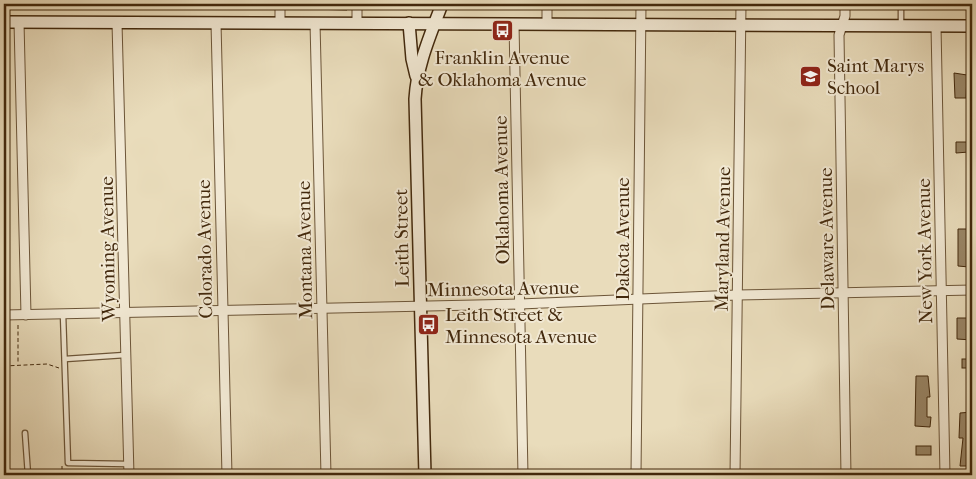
<svg xmlns="http://www.w3.org/2000/svg" width="976" height="479" viewBox="0 0 976 479" font-family="'IM FELL French Canon',serif">
<style>
.building{fill:#998667;stroke:#42280c}
.lines{fill:none;stroke-linecap:round;stroke-linejoin:round}
.lane-casing{stroke:#6c5538;stroke-width:7}
.street-casing{stroke:#6c5538;stroke-width:11}
.secondary-casing{stroke:#42280c;stroke-width:14}
.path{stroke:#42280c;stroke-width:1;stroke-dasharray:4 2.5;stroke-linecap:butt}
.lane{stroke:#f1e8d3;stroke-width:4.5}
.street{stroke:#f1e8d3;stroke-width:9}
.secondary{stroke:#f1e8d3;stroke-width:11}
.labels{text-anchor:middle;stroke-width:4;stroke-linejoin:round;paint-order:stroke}
.poi-label{font-size:19px;fill:#42280c;stroke:#f1e8d3;text-anchor:start}
.street-label{font-size:19px;fill:#42280c;stroke:#f1e8d3}
</style>
<rect width="100%" height="100%" fill="#e9dcbb"/>
<filter id="stains"><feTurbulence type="fractalNoise" baseFrequency=".004" numOctaves="4"/><feColorMatrix values="0 0 0 0 .2 0 0 0 0 .09 0 0 0 0 .02 0 0 0 .5 -.17"/></filter>
<radialGradient id="worn" r=".72"><stop offset=".6" stop-color="#630" stop-opacity="0"/><stop offset="1" stop-color="#630" stop-opacity=".3"/></radialGradient>
<!-- building -->
<g class="building">
<path d="M 310,4 L 347,4 L 347,10 L 310,9 Z"/>
<path d="M 954,73 L 967,75 L 966,98 L 955,98 Z"/>
<path d="M 956,142 L 969,142 L 969,152 L 956,153 Z"/>
<path d="M 958,229 L 969,229 L 971,258 L 969,267 L 958,266 Z"/>
<path d="M 957,318 L 971,318 L 972,340 L 957,339 Z"/>
<rect x="962" y="359" width="10" height="9"/>
<path d="M 916,376 L 928,376 L 930,397 L 927,397 L 927,417 L 931,417 L 930,427 L 915,426 Z"/>
<path d="M 972,412 L 972,466 L 960,466 L 963,438 L 959,438 L 960,413 Z"/>
<rect x="916" y="446" width="15" height="9"/>
</g>
<g class="lines">
<defs>
<g id="lane">
<path d="M 901,4 L 901,25"/>
<path d="M 63,314 L 68,463 L 128,464"/>
<path d="M 65,359 L 125,355"/>
<path d="M 25,433 L 28,475"/>
</g>
<g id="street">
<path d="M 280,4 L 280,23"/>
<path d="M 357,4 L 357,23"/>
<path d="M 845,4 L 845,16 L 839,35 L 846,475"/>
<path d="M 19,22 L 26,315"/>
<path d="M 117,23 L 129,475"/>
<path d="M 216,23 L 227,475"/>
<path d="M 315,23 L 326,475"/>
<path d="M 514,24 L 523,475"/>
<path d="M 547,24 L 547,4"/>
<path d="M 936,26 L 945,475"/>
<path d="M 4,315 L 520,304 L 737,295 L 972,290"/>
<path d="M 636,475 L 641,4"/>
<path d="M 735,475 L 741,4"/>
</g>
<g id="secondary">
<path d="M 4,22 L 972,26"/>
<path d="M 409,23 L 412,59 L 416,76"/>
<path d="M 425,475 L 415,99 C 417,65 430,36 442,4"/>
</g>
</defs>
<!-- lane casing -->
<use href="#lane" class="lane-casing"/>
<!-- street casing -->
<use href="#street" class="street-casing"/>
<!-- secondary casing -->
<use href="#secondary" class="secondary-casing"/>
<!-- path -->
<g class="path">
<path d="M 18,325 L 18,364"/>
<path d="M 4,366 L 47,364 L 59,368"/>
<path d="M 62,466 L 62,475"/>
</g>
<!-- lane -->
<use href="#lane" class="lane"/>
<!-- street -->
<use href="#street" class="street"/>
<!-- secondary -->
<use href="#secondary" class="secondary"/>
</g>
<!-- icons -->
<defs>
<symbol id="bus-square" viewBox="-11 -11 22 22"><rect x="-9" y="-9" width="18" height="18" rx="4" fill="#8f2418" stroke="#f1e8d3"/><path d="M-5-6H5V4H4V6H2V4H-2V6H-4V4H-5ZM-3.5-4V0h7V-4ZM-3.5 1.2v1.5H-2V1.2ZM2 1.2v1.5H3.5V1.2Z" fill="#fff"/></symbol>
<symbol id="school-square" viewBox="-11 -11 22 22"><rect x="-9" y="-9" width="18" height="18" rx="4" fill="#8f2418" stroke="#f1e8d3"/><path d="M0-5L7-2L0 1L-7-2ZM-4 1L0 2.5L4 1V4Q0 6-4 4Z" fill="#fff"/></symbol>
</defs>
<g fill-rule="evenodd">
<use href="#bus-square" x="490" y="18" width="25" height="25"/>
<use href="#school-square" x="798" y="64" width="25" height="25"/>
<use href="#bus-square" x="416" y="312" width="25" height="25"/>
</g>
<g class="labels">
<!-- poi labels -->
<g class="poi-label">
<text x="502" y="64" text-anchor="middle">Franklin Avenue<tspan x="502" dy="22">&amp; Oklahoma Avenue</tspan></text>
<text x="827" y="72">Saint Marys<tspan x="827" dy="22">School</tspan></text>
<text x="445" y="321">Leith Street &amp;<tspan x="445" dy="22">Minnesota Avenue</tspan></text>
</g>
<!-- street labels -->
<g class="street-label">
<text transform="translate(501 190) rotate(-91)" y="7">Oklahoma Avenue</text>
<text transform="translate(401 238) rotate(-91)" y="7">Leith Street</text>
<text transform="translate(622 239) rotate(-90)" y="7">Dakota Avenue</text>
<text transform="translate(722 239) rotate(-89)" y="7">Maryland Avenue</text>
<text transform="translate(826 239) rotate(-91)" y="7">Delaware Avenue</text>
<text transform="translate(107 249) rotate(-91)" y="7">Wyoming Avenue</text>
<text transform="translate(204 249) rotate(-91)" y="7">Colorado Avenue</text>
<text transform="translate(304 250) rotate(-91)" y="7">Montana Avenue</text>
<text transform="translate(924 251) rotate(-91)" y="7">New York Avenue</text>
<text transform="translate(503 288) rotate(-1)" y="7">Minnesota Avenue</text>
</g>
</g>
<!-- margin -->
<rect width="976" height="479" fill="none" stroke="#e9dcbb" stroke-width="20"/>
<rect x="5" y="5" width="966" height="469" fill="none" stroke="#42280c" stroke-width="2.5"/>
<rect x="10" y="10" width="956" height="459" fill="none" stroke="#42280c"/>
<rect width="100%" height="100%" filter="url(#stains)"/>
<rect width="100%" height="100%" fill="url(#worn)"/>
</svg>
